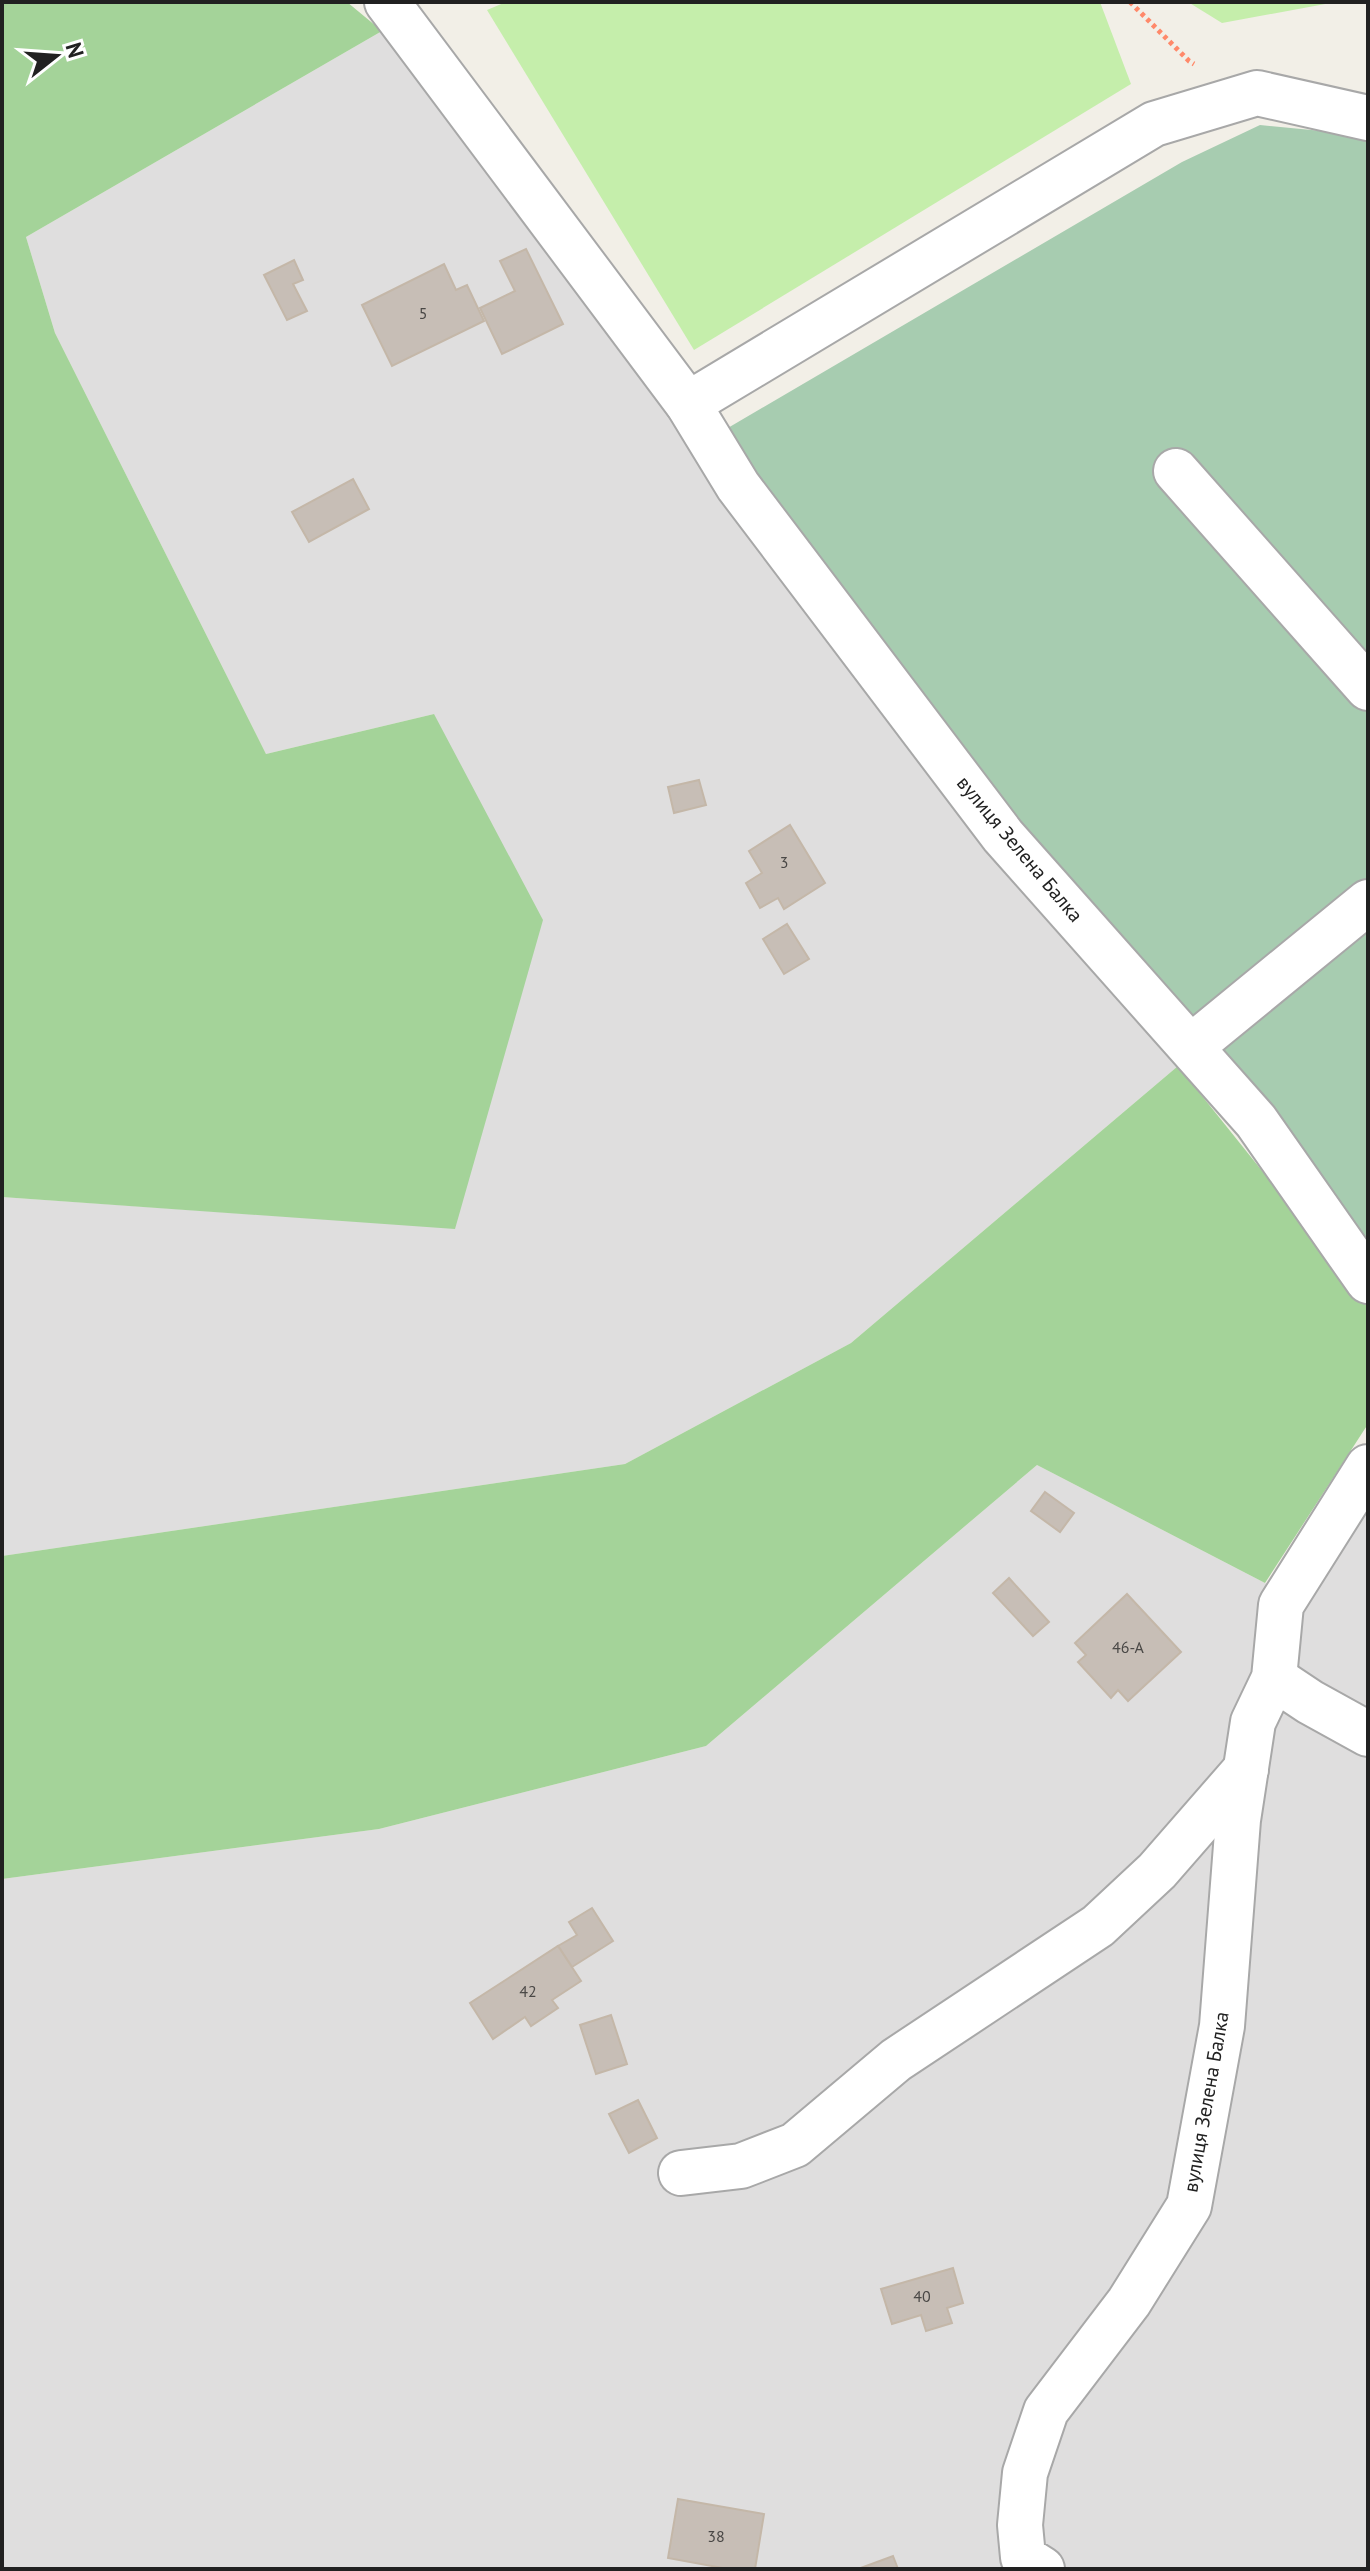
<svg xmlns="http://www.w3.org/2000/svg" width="1370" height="2571" viewBox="0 0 1370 2571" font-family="'PT Sans',sans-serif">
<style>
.residential{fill:#dfdede}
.grass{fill:#c5eeab}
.forest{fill:#a4d399}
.cemetery{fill:#a7ccb0}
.building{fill:#c7beb6;stroke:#c4b7a8;stroke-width:2}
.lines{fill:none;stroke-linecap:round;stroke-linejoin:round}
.minor-casing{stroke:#a8a8a8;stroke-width:48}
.path{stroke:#ff896a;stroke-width:5;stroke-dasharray:4 4;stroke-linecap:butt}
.minor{stroke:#fff;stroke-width:44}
.labels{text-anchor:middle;stroke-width:7;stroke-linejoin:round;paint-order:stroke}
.number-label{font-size:16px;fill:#4a4846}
.street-label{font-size:20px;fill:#212121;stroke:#fff}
</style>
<rect width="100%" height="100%" fill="#f2efe7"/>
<!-- residential -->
<g class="residential">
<path d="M 382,31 L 1083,960 L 1178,1066 L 851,1343 L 625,1464 L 2,1556 L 2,1197 L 454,1228 L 434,714 L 266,754 L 55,333 L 26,237 Z"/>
<path d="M 1037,1465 L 1265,1583 L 1298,1596 L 1368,1497 L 1368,2569 L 2,2569 L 2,1879 L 379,1829 L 706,1746 Z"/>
</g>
<!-- grass -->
<g class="grass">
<path d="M 506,2 L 1100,2 L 1131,84 L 694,350 L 487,10 Z"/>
<path d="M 1188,2 L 1336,2 L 1222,23 Z"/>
</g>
<!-- forest -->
<g class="forest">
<path d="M 2,2 L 347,2 L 382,31 L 26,237 L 55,333 L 266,754 L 434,714 L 543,920 L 455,1229 L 2,1197 Z"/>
<path d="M 1178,1066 L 1368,1303 L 1368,1424 L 1265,1583 L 1037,1465 L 706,1746 L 379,1829 L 2,1879 L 2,1556 L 625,1464 L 851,1343 Z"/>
</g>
<!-- cemetery -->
<path class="cemetery" d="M 1260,125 L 1363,135 L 1368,141 L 1368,1240 L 1196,1031 L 1012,825 L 721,432 L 1182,162 Z"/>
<!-- building -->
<g class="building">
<path d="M 526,249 L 563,324 L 502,354 L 480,308 L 515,291 L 500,261 Z"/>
<path d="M 294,260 L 303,280 L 293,284 L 307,311 L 287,320 L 264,275 Z"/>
<path d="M 444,264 L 456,290 L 467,285 L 484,321 L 392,366 L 362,305 Z"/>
<path d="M 353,479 L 369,509 L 309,542 L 292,512 Z"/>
<path d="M 699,780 L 706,805 L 674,813 L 668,787 Z"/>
<path d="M 790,825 L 825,883 L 784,909 L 778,898 L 760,908 L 746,883 L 762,873 L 749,851 Z"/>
<path d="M 787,924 L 809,959 L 784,974 L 763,939 Z"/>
<path d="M 1045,1492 L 1074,1513 L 1060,1532 L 1031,1511 Z"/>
<path d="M 1009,1578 L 1049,1622 L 1033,1636 L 993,1593 Z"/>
<path d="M 1127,1594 L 1181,1652 L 1128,1701 L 1118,1690 L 1111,1698 L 1078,1662 L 1086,1655 L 1075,1643 Z"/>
<path d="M 592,1908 L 613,1941 L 572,1967 L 558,1946 L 577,1935 L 569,1922 Z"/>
<path d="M 558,1946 L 581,1981 L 552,2000 L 558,2008 L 531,2026 L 525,2017 L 493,2039 L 470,2003 Z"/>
<path d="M 611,2015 L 627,2064 L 596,2074 L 580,2025 Z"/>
<path d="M 638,2100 L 657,2138 L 629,2153 L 609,2114 Z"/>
<path d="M 953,2268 L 963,2303 L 947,2308 L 952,2323 L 926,2331 L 921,2315 L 892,2324 L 881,2289 Z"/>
<path d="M 678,2499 L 764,2514 L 755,2569 L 728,2569 L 668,2558 Z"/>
<path d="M 893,2556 L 898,2569 L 858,2569 Z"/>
</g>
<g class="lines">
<defs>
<g id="minor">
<path d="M 387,2 L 688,404 L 738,486 L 1003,836 L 1256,1121 L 1368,1281"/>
<path d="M 688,404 L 1154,124 L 1257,93 L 1368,118"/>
<path d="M 1176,471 L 1368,688"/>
<path d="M 1192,1046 L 1368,902"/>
<path d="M 1274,1678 L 1310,1702 L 1368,1734"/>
<path d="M 681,2173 L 741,2166 L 795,2145 L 896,2060 L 1098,1926 L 1157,1871 L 1246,1769"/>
<path d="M 1042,2569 L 1023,2557 L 1020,2525 L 1025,2473 L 1046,2411 L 1129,2302 L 1189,2206 L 1222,2026 L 1238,1820 L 1253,1722 L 1274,1678 L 1281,1605 L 1368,1467"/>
</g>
</defs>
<!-- minor casing -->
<use href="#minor" class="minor-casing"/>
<!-- path -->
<path class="path" d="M 1130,2 L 1189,61 L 1194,64"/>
<!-- minor -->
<use href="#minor" class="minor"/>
</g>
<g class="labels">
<!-- number labels -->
<g class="number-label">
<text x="423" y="319">5</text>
<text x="784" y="868">3</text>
<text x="1128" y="1653">46-А</text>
<text x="528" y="1997">42</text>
<text x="922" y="2302">40</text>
<text x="716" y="2542">38</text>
</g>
<!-- street labels -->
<g class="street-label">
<text transform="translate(1020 849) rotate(50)" y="7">вулиця Зелена Балка</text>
<text transform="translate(1206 2102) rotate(-80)" y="7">вулиця Зелена Балка</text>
</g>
</g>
<!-- border -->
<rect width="1370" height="2571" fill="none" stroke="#212121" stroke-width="8"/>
<!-- north arrow -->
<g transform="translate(56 56) rotate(73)" stroke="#ffffff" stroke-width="6" paint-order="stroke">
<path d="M0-6L14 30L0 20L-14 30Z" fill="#212121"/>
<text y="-12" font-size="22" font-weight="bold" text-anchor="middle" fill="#212121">N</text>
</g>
</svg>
